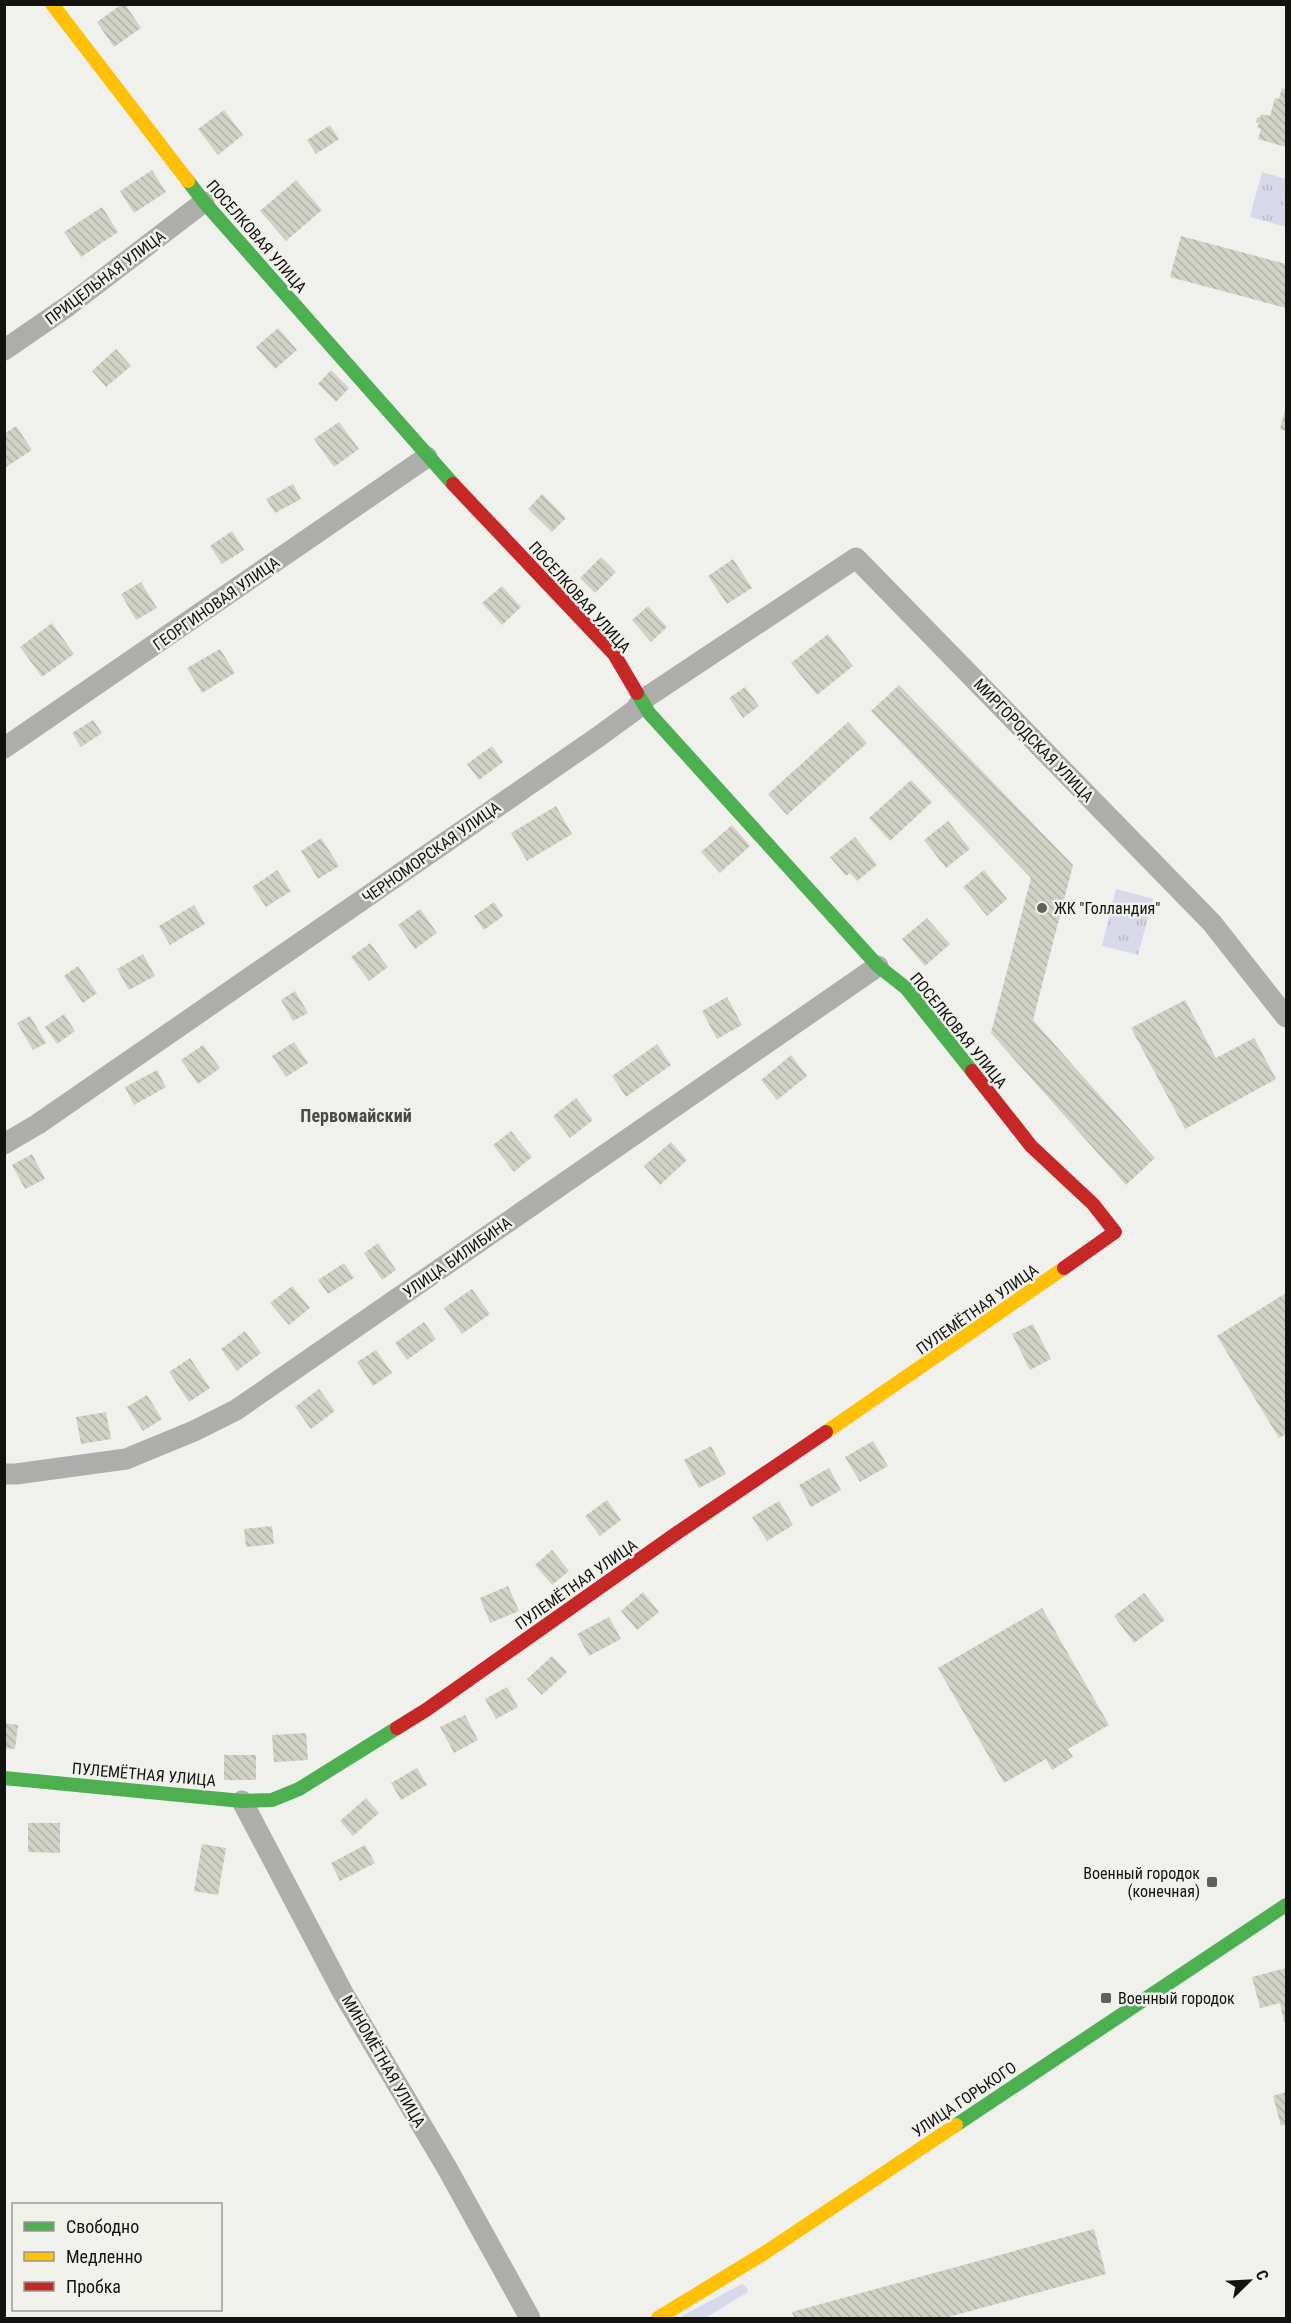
<svg xmlns="http://www.w3.org/2000/svg" width="1291" height="2323" viewBox="0 0 1291 2323" font-family="'Roboto Condensed',sans-serif">
<style>
.grass{fill:#d7d8ea}
.park{fill:url(#park-tufts)}
.building{fill:url(#building-back-hatch)}
.lines{fill:none;stroke-linecap:round;stroke-linejoin:round}
.street{stroke:#adadac;stroke-width:21}
.fast{stroke:#4caf50;stroke-width:14}
.slow{stroke:#ffc107;stroke-width:14}
.jam{stroke:#c62828;stroke-width:14}
.poi-dot{fill:#60605d;stroke:#f1f1ec;stroke-width:2}
.labels{text-anchor:middle;stroke-width:5;stroke-linejoin:round;paint-order:stroke}
.street-label{font-size:16px;fill:#121210;stroke:#f1f1ec}
.poi-label{font-size:16px;fill:#121210;stroke:#f1f1ec;text-anchor:start}
.neighbourhood-label{font-size:18px;font-weight:bold;fill:#494a45;stroke:#f1f1ec}
</style>
<defs>
<pattern id="park-tufts" width="24" height="20" patternUnits="userSpaceOnUse" patternTransform="scale(1.5)"><rect width="24" height="20" fill="#d7d8ea"/><path d="M3 7l-1-3M5 7V3M7 7l1-3M15 17l-1-3M17 17v-4M19 17l1-3" fill="none" stroke="#b8b8c8"/></pattern>
<pattern id="building-back-hatch" width="6" height="6" patternUnits="userSpaceOnUse" patternTransform="scale(1.5)"><rect width="6" height="6" fill="#d1d2c5"/><path d="M-1 5l2 2M0 0l6 6M5-1l2 2" fill="none" stroke="#b2b3a8"/></pattern>
</defs>
<rect width="100%" height="100%" fill="#f0f0ed"/>
<!-- grass -->
<path class="grass" d="M 742,2284 L 747,2288 L 748,2292 L 705,2318 L 678,2318 Z"/>
<!-- park -->
<g class="park">
<path d="M 1262,172 L 1286,179 L 1286,227 L 1250,217 Z"/>
<path d="M 1116,889 L 1153,899 L 1138,955 L 1102,946 Z"/>
</g>
<!-- building -->
<g class="building">
<path d="M 122,4 L 125,4 L 141,28 L 114,47 L 97,22 Z"/>
<path d="M 1282,88 L 1286,90 L 1286,147 L 1258,139 L 1261,129 L 1257,128 L 1259,123 L 1256,122 L 1257,117 L 1260,118 L 1261,114 L 1270,116 L 1275,98 L 1279,99 Z"/>
<path d="M 224,110 L 243,135 L 218,155 L 198,129 Z"/>
<path d="M 330,125 L 339,139 L 316,154 L 307,140 Z"/>
<path d="M 152,170 L 166,192 L 134,213 L 120,191 Z"/>
<path d="M 296,180 L 322,210 L 286,241 L 260,211 Z"/>
<path d="M 102,207 L 118,232 L 81,257 L 64,232 Z"/>
<path d="M 1181,236 L 1286,264 L 1286,308 L 1170,277 Z"/>
<path d="M 278,328 L 297,350 L 275,369 L 256,347 Z"/>
<path d="M 116,349 L 131,366 L 106,387 L 92,371 Z"/>
<path d="M 331,370 L 349,388 L 336,402 L 318,384 Z"/>
<path d="M 1286,406 L 1286,431 L 1280,429 Z"/>
<path d="M 339,422 L 359,449 L 334,467 L 314,439 Z"/>
<path d="M 16,426 L 32,450 L 6,467 L 4,434 Z"/>
<path d="M 293,484 L 301,499 L 275,513 L 266,499 Z"/>
<path d="M 542,494 L 566,518 L 552,532 L 528,509 Z"/>
<path d="M 232,531 L 244,550 L 222,564 L 210,546 Z"/>
<path d="M 601,557 L 616,572 L 595,593 L 580,578 Z"/>
<path d="M 733,559 L 752,588 L 727,604 L 708,576 Z"/>
<path d="M 141,582 L 157,608 L 136,620 L 121,594 Z"/>
<path d="M 502,586 L 521,607 L 502,625 L 482,603 Z"/>
<path d="M 648,606 L 667,627 L 651,642 L 632,620 Z"/>
<path d="M 52,623 L 74,654 L 42,677 L 20,647 Z"/>
<path d="M 828,634 L 853,666 L 817,695 L 791,663 Z"/>
<path d="M 220,649 L 235,673 L 202,693 L 187,668 Z"/>
<path d="M 899,685 L 1073,865 L 1033,1020 L 1155,1158 L 1126,1185 L 991,1033 L 1031,878 L 871,711 Z"/>
<path d="M 745,687 L 759,706 L 743,718 L 729,698 Z"/>
<path d="M 93,720 L 102,733 L 81,747 L 72,733 Z"/>
<path d="M 848,722 L 867,743 L 787,815 L 768,794 Z"/>
<path d="M 492,746 L 503,762 L 479,780 L 467,764 Z"/>
<path d="M 911,780 L 932,802 L 890,841 L 869,818 Z"/>
<path d="M 556,806 L 572,834 L 527,861 L 511,833 Z"/>
<path d="M 948,821 L 970,849 L 946,868 L 924,840 Z"/>
<path d="M 732,825 L 750,846 L 720,873 L 701,852 Z"/>
<path d="M 855,837 L 877,865 L 857,881 L 850,873 L 846,876 L 830,857 Z"/>
<path d="M 321,838 L 339,866 L 318,879 L 301,851 Z"/>
<path d="M 277,870 L 291,891 L 266,907 L 252,887 Z"/>
<path d="M 984,870 L 1007,899 L 987,916 L 963,887 Z"/>
<path d="M 494,902 L 503,916 L 484,930 L 474,916 Z"/>
<path d="M 194,905 L 205,924 L 170,945 L 159,926 Z"/>
<path d="M 420,909 L 437,933 L 415,949 L 398,925 Z"/>
<path d="M 927,918 L 950,944 L 925,966 L 902,939 Z"/>
<path d="M 370,943 L 388,967 L 369,981 L 351,957 Z"/>
<path d="M 143,954 L 155,976 L 129,990 L 117,969 Z"/>
<path d="M 78,966 L 97,993 L 83,1003 L 64,976 Z"/>
<path d="M 295,991 L 308,1013 L 293,1021 L 281,1000 Z"/>
<path d="M 727,997 L 742,1025 L 717,1039 L 702,1011 Z"/>
<path d="M 1185,1000 L 1216,1058 L 1254,1038 L 1276,1079 L 1185,1129 L 1131,1028 Z"/>
<path d="M 64,1014 L 75,1031 L 57,1044 L 45,1027 Z"/>
<path d="M 30,1016 L 46,1043 L 33,1050 L 17,1023 Z"/>
<path d="M 294,1042 L 308,1063 L 286,1077 L 272,1056 Z"/>
<path d="M 657,1044 L 671,1065 L 626,1097 L 612,1076 Z"/>
<path d="M 203,1045 L 220,1068 L 198,1084 L 181,1060 Z"/>
<path d="M 791,1055 L 807,1076 L 777,1100 L 761,1080 Z"/>
<path d="M 157,1070 L 166,1087 L 134,1105 L 125,1087 Z"/>
<path d="M 576,1098 L 593,1120 L 570,1138 L 553,1116 Z"/>
<path d="M 511,1131 L 532,1157 L 514,1172 L 493,1145 Z"/>
<path d="M 671,1142 L 687,1160 L 660,1185 L 644,1166 Z"/>
<path d="M 32,1154 L 45,1179 L 25,1189 L 12,1165 Z"/>
<path d="M 378,1243 L 396,1270 L 382,1280 L 364,1253 Z"/>
<path d="M 344,1263 L 354,1278 L 328,1294 L 318,1280 Z"/>
<path d="M 292,1286 L 310,1308 L 289,1325 L 270,1303 Z"/>
<path d="M 472,1289 L 490,1314 L 462,1334 L 444,1308 Z"/>
<path d="M 1286,1293 L 1286,1434 L 1279,1438 L 1217,1336 Z"/>
<path d="M 424,1322 L 436,1339 L 407,1360 L 395,1343 Z"/>
<path d="M 1033,1324 L 1051,1359 L 1030,1370 L 1012,1334 Z"/>
<path d="M 245,1331 L 261,1353 L 237,1371 L 221,1349 Z"/>
<path d="M 376,1350 L 392,1373 L 373,1386 L 357,1362 Z"/>
<path d="M 190,1358 L 210,1388 L 189,1402 L 169,1372 Z"/>
<path d="M 319,1389 L 335,1411 L 311,1429 L 295,1407 Z"/>
<path d="M 147,1395 L 162,1419 L 143,1431 L 127,1407 Z"/>
<path d="M 106,1412 L 111,1439 L 81,1444 L 76,1417 Z"/>
<path d="M 873,1441 L 888,1466 L 860,1482 L 845,1457 Z"/>
<path d="M 711,1446 L 726,1474 L 699,1488 L 684,1460 Z"/>
<path d="M 829,1468 L 841,1490 L 811,1507 L 799,1485 Z"/>
<path d="M 607,1500 L 621,1520 L 600,1536 L 585,1516 Z"/>
<path d="M 779,1501 L 793,1525 L 767,1541 L 752,1517 Z"/>
<path d="M 272,1526 L 274,1544 L 246,1547 L 244,1529 Z"/>
<path d="M 552,1550 L 569,1571 L 552,1585 L 535,1565 Z"/>
<path d="M 508,1586 L 519,1611 L 490,1623 L 480,1598 Z"/>
<path d="M 643,1592 L 659,1612 L 637,1630 L 621,1611 Z"/>
<path d="M 1144,1593 L 1165,1620 L 1134,1643 L 1114,1616 Z"/>
<path d="M 1042,1608 L 1109,1725 L 1068,1749 L 1073,1757 L 1052,1770 L 1046,1759 L 1004,1783 L 938,1668 Z"/>
<path d="M 609,1617 L 621,1639 L 589,1656 L 577,1634 Z"/>
<path d="M 552,1656 L 567,1672 L 542,1695 L 527,1679 Z"/>
<path d="M 507,1687 L 518,1707 L 496,1719 L 485,1699 Z"/>
<path d="M 465,1715 L 478,1740 L 454,1753 L 440,1727 Z"/>
<path d="M 4,1723 L 18,1725 L 15,1749 L 4,1748 Z"/>
<path d="M 306,1733 L 308,1760 L 274,1762 L 272,1735 Z"/>
<rect x="224" y="1755" width="32" height="25"/>
<path d="M 417,1768 L 427,1785 L 401,1800 L 391,1783 Z"/>
<path d="M 366,1798 L 379,1813 L 353,1836 L 340,1821 Z"/>
<path d="M 28,1823 L 60,1823 L 60,1853 L 28,1852 Z"/>
<path d="M 202,1844 L 226,1848 L 218,1895 L 194,1891 Z"/>
<path d="M 365,1845 L 375,1863 L 340,1881 L 331,1863 Z"/>
<path d="M 1286,1968 L 1286,2022 L 1284,2022 L 1280,2003 L 1260,2008 L 1252,1977 Z"/>
<path d="M 1286,2092 L 1286,2124 L 1281,2126 L 1273,2096 Z"/>
<path d="M 1094,2229 L 1106,2274 L 945,2318 L 794,2318 L 792,2312 Z"/>
</g>
<g class="lines">
<!-- street -->
<g class="street">
<path d="M 4,350 L 68,306 L 204,202"/>
<path d="M 4,748 L 427,457"/>
<path d="M 4,1144 L 38,1124 L 598,737 L 635,710 L 641,701 L 856,558 L 1212,923 L 1286,1017"/>
<path d="M 4,1474 L 16,1474 L 126,1459 L 194,1431 L 236,1410 L 878,966"/>
<path d="M 242,1801 L 343,1993 L 447,2168 L 530,2318"/>
</g>
<!-- fast -->
<g class="fast">
<path d="M 188,181 L 204,202 L 453,484"/>
<path d="M 637,693 L 649,713 L 878,966 L 906,988 L 972,1071"/>
<path d="M 4,1778 L 242,1801 L 272,1800 L 299,1789 L 397,1728"/>
<path d="M 956,2125 L 1286,1905"/>
</g>
<!-- slow -->
<g class="slow">
<path d="M 52,4 L 188,181"/>
<path d="M 826,1432 L 1064,1268"/>
<path d="M 658,2318 L 766,2252 L 956,2125"/>
</g>
<!-- jam -->
<g class="jam">
<path d="M 453,484 L 614,654 L 637,693"/>
<path d="M 972,1071 L 1031,1146 L 1093,1204 L 1115,1232 L 1064,1268"/>
<path d="M 397,1728 L 426,1710 L 677,1533 L 826,1432"/>
</g>
</g>
<!-- markers -->
<g class="poi-dot">
<circle cx="1042" cy="908" r="6"/>
<rect x="1206" y="1876" width="12" height="12" rx="3"/>
<rect x="1100" y="1992" width="12" height="12" rx="3"/>
</g>
<g class="labels">
<!-- street labels -->
<g class="street-label">
<text transform="translate(257 236) rotate(49)" y="6">ПОСЕЛКОВАЯ УЛИЦА</text>
<text transform="translate(105 277) rotate(-37)" y="6">ПРИЦЕЛЬНАЯ УЛИЦА</text>
<text transform="translate(580 597) rotate(48)" y="6">ПОСЕЛКОВАЯ УЛИЦА</text>
<text transform="translate(216 603) rotate(-35)" y="6">ГЕОРГИНОВАЯ УЛИЦА</text>
<text transform="translate(1034 740) rotate(46)" y="6">МИРГОРОДСКАЯ УЛИЦА</text>
<text transform="translate(431 852) rotate(-35)" y="6">ЧЕРНОМОРСКАЯ УЛИЦА</text>
<text transform="translate(959 1030) rotate(51)" y="6">ПОСЕЛКОВАЯ УЛИЦА</text>
<text transform="translate(457 1257) rotate(-35)" y="6">УЛИЦА БИЛИБИНА</text>
<text transform="translate(977 1309) rotate(-35)" y="6">ПУЛЕМЁТНАЯ УЛИЦА</text>
<text transform="translate(576 1584) rotate(-35)" y="6">ПУЛЕМЁТНАЯ УЛИЦА</text>
<text transform="translate(144 1774) rotate(5)" y="6">ПУЛЕМЁТНАЯ УЛИЦА</text>
<text transform="translate(384 2061) rotate(60)" y="6">МИНОМЁТНАЯ УЛИЦА</text>
<text transform="translate(964 2099) rotate(-34)" y="6">УЛИЦА ГОРЬКОГО</text>
</g>
<!-- poi labels -->
<g class="poi-label">
<text x="1054" y="914">ЖК "Голландия"</text>
<text x="1200" y="1879" text-anchor="end">Военный городок<tspan x="1200" dy="18">(конечная)</tspan></text>
<text x="1118" y="2004">Военный городок</text>
</g>
<!-- neighbourhood labels -->
<g class="neighbourhood-label">
<text x="356" y="1122">Первомайский</text>
</g>
</g>
<!-- border -->
<rect width="1291" height="2323" fill="none" stroke="#121210" stroke-width="12"/>
<!-- legend -->
<rect x="12" y="2203" width="210" height="108" fill="#f1f1ec" stroke="#989894" stroke-width="1.5"/>
<rect x="24" y="2222" width="30" height="9" fill="#4caf50" stroke="#989894" stroke-width="1.5"/>
<text x="66" y="2233" font-size="18" fill="#121210">Свободно</text>
<rect x="24" y="2252" width="30" height="9" fill="#ffc107" stroke="#989894" stroke-width="1.5"/>
<text x="66" y="2263" font-size="18" fill="#121210">Медленно</text>
<rect x="24" y="2282" width="30" height="9" fill="#c62828" stroke="#989894" stroke-width="1.5"/>
<text x="66" y="2293" font-size="18" fill="#121210">Пробка</text>
<!-- north arrow -->
<g transform="translate(1249 2281) rotate(66)" stroke="#f1f1ec" stroke-width="4.5" paint-order="stroke">
<path d="M0-4.5L10 22L0 15L-10 22Z" fill="#121210"/>
<text y="-9" font-size="16" font-weight="bold" text-anchor="middle" fill="#121210">С</text>
</g>
</svg>
